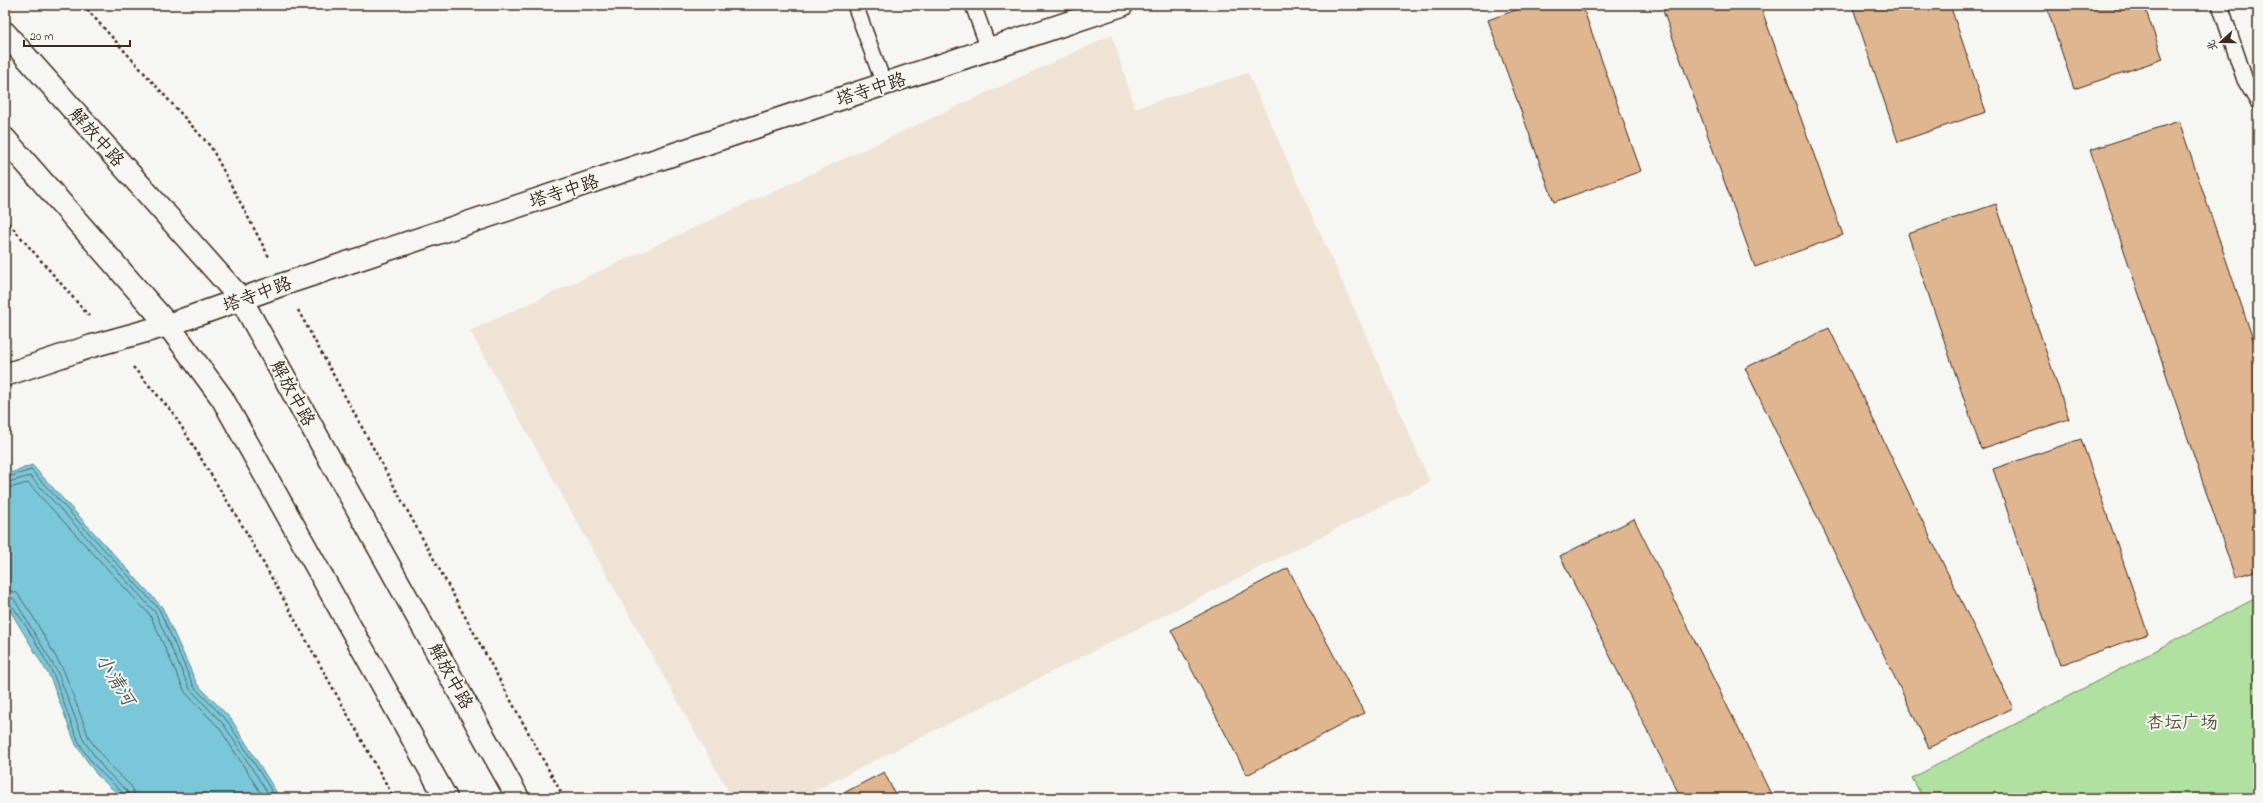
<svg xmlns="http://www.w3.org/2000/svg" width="2263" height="803" viewBox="0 0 2263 803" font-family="'Indie Flower','LXGW WenKai TC',sans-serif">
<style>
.built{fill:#efe3d5}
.green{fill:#b0e1a1;stroke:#768660}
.water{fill:#7ac7da;stroke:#61888f}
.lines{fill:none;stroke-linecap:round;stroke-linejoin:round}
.shore{stroke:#546969;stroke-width:1}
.building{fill:#e0b690;stroke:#3b2a1e}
.service-casing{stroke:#3b2a1e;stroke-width:18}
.secondary-casing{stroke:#3b2a1e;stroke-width:25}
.primary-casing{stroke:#3b2a1e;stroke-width:25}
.path{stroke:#3b2a1e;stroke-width:2.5;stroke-dasharray:3 3;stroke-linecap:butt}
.service{stroke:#f6f6f2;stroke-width:15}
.secondary{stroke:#f6f6f2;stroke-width:22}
.primary{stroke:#f6f6f2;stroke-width:22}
.labels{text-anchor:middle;stroke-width:4;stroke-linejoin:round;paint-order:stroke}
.street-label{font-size:18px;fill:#3b2a1e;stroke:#f6f6f2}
.park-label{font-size:18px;fill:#58583f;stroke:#f6f6f2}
.water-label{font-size:19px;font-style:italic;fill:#4e5956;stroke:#f6f6f2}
</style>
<rect width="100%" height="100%" fill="#f6f6f2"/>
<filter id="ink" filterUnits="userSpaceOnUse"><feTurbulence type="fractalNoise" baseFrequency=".025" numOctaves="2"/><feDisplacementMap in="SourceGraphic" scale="8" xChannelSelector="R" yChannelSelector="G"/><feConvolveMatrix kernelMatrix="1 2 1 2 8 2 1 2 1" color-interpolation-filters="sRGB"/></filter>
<g filter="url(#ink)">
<!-- built -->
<path class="built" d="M 1112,35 L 1135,108 L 1248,73 L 1361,324 L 1430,482 L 800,798 L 732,798 L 470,331 Z"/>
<!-- green -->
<path class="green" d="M 2258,597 L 2258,798 L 1923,798 L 1912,778 Z"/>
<!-- water -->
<path class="water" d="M 32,465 L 162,607 L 197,684 L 231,719 L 280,798 L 122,798 L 97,775 L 76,745 L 50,677 L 5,602 L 5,475 Z"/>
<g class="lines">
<!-- shore -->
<g class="shore">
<path d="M 5,478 L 31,470 L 159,609 L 194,687 L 228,722 L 276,798"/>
<path d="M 5,483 L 30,476 L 155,612 L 190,689 L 224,725 L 271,798"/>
<path d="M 5,489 L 28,483 L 150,615 L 185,692 L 220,729 L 264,798"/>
<path d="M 5,589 L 17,593 L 32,615 L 64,671 L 89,738 L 109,765 L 132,787 L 135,798"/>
<path d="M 5,595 L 14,599 L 58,673 L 84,741 L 104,769 L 127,791 L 129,798"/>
<path d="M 5,600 C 14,601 49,665 54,676 C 63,698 69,721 79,742 C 89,763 107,778 123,793 L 124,798"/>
</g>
</g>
<!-- building -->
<g class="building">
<path d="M 1530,5 L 1582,5 L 1641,171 L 1554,202 L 1488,20 Z"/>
<path d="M 1661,5 L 1760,5 L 1843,235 L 1755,267 Z"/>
<path d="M 1852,5 L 1950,5 L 1986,112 L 1898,142 Z"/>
<path d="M 2046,5 L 2144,5 L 2163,59 L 2074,89 Z"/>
<path d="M 2179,121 L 2258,354 L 2258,570 L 2235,577 L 2090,150 Z"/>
<path d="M 1996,204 L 2069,419 L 1981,449 L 1908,234 Z"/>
<path d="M 1829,328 L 2013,708 L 1929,748 L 1745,368 Z"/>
<path d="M 2081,439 L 2148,634 L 2060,665 L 1993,469 Z"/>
<path d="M 1634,519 L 1773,798 L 1681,798 L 1560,556 Z"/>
<path d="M 1288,568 L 1364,713 L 1247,775 L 1171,630 Z"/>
<path d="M 884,772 L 897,798 L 834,798 Z"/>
</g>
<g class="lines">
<defs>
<g id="service">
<path d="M 855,5 L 884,84"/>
<path d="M 973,5 L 989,49"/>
<path d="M 2220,5 L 2245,80 L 2258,102"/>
</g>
<path id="secondary" d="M 5,375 L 92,346 L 168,325 L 284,284 L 1122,5"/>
<g id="primary">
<path d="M 5,33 L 241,299 L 518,798"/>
<path d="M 5,139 L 168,325 L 222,398 L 446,798"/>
</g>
</defs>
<!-- service casing -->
<use href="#service" class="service-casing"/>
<!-- secondary casing -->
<use href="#secondary" class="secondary-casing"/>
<!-- primary casing -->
<use href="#primary" class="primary-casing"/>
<!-- path -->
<g class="path">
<path d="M 83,5 L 211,147 L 269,257"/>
<path d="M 5,219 L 89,316"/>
<path d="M 298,310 L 564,798"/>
<path d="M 133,367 L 173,413 L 245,530 L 394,798"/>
</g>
<!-- service -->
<use href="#service" class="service"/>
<!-- secondary -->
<use href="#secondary" class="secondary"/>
<!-- primary -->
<use href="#primary" class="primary"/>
</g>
</g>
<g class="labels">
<!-- street labels -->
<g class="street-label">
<text transform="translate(871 89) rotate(-18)" y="6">塔寺中路</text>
<text transform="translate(97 137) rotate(48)" y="6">解放中路</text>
<text transform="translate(564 191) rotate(-18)" y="6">塔寺中路</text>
<text transform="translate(257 294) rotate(-20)" y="6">塔寺中路</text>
<text transform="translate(293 393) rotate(61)" y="6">解放中路</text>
<text transform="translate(451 676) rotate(61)" y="6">解放中路</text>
</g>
<!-- park labels -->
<g class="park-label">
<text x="2182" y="728">杏坛广场</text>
</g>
<!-- water labels -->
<g class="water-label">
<text transform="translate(116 679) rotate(58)" y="7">小清河</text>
</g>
</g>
<!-- margin -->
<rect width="2263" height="803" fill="none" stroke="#f6f6f2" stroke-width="20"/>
<rect x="10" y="10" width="2243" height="783" fill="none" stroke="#3b2a1e" stroke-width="1.5" filter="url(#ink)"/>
<!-- north arrow -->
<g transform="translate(2221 42) rotate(249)" stroke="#f6f6f2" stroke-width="3" paint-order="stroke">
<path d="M0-3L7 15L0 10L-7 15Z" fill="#3b2a1e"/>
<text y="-6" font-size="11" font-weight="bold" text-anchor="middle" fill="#3b2a1e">北</text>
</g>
<!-- scale -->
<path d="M24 40v6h106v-6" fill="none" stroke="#3b2a1e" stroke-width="2"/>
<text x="30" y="40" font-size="12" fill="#3b2a1e" stroke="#f6f6f2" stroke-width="3" paint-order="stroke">20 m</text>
</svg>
